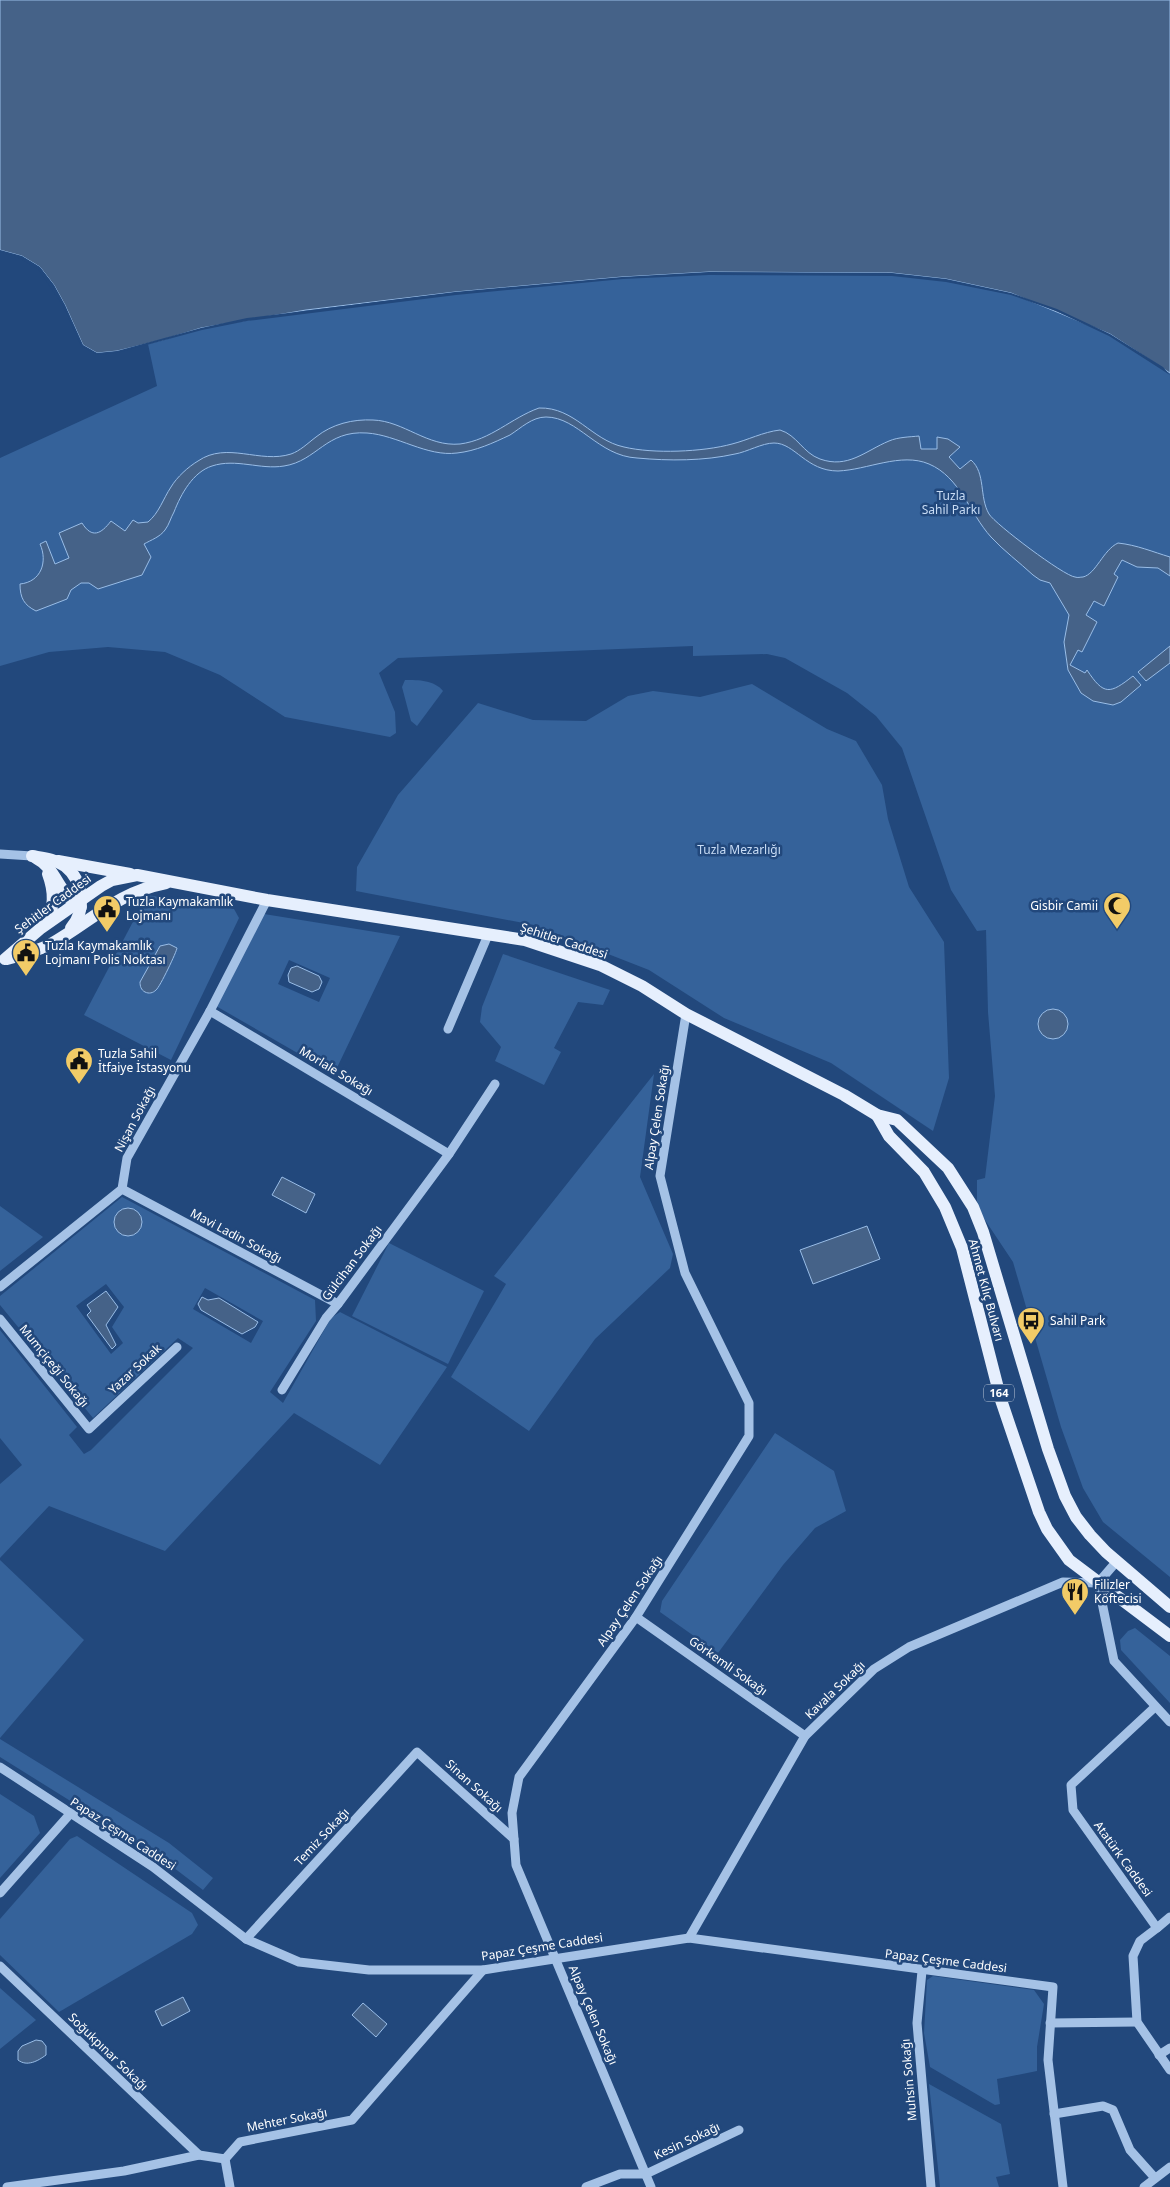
<svg xmlns="http://www.w3.org/2000/svg" width="1170" height="2187" viewBox="0 0 1170 2187" font-family="'Noto Sans',sans-serif">
<style>
.green{fill:#35629a;fill-rule:evenodd}
.water{fill:#456288;stroke:#99bde7}
.pier{fill:#22487c}
.lines{fill:none;stroke-linecap:round;stroke-linejoin:round}
.minor{stroke:#a5c2e6;stroke-width:9}
.major{stroke:#e6effd;stroke-width:12}
.labels{text-anchor:middle;stroke-width:5;stroke-linejoin:round;paint-order:stroke}
.shield{fill:#22487c;stroke:#bdc8d8;stroke-width:1}
.shield-label{font-size:11px;font-weight:bold;fill:#fff}
.park-label{font-size:12px;fill:#c8dcf5;stroke:#22487c}
.poi-label{font-size:12px;fill:#fff;stroke:#22487c;text-anchor:start}
.street-label{font-size:12px;fill:#fff;stroke:#22487c}
</style>
<rect width="100%" height="100%" fill="#22487c"/>
<!-- green -->
<g class="green">
<path d="M 709,272 L 892,273 L 946,279 L 1011,293 L 1110,334 L 1170,373 L 1170,1577 L 1103,1522 L 1083,1488 L 1061,1427 L 1013,1262 L 983,1217 L 977,1201 L 977,1180 L 985,1178 L 995,1096 L 988,1012 L 986,930 L 977,931 L 951,890 L 902,748 L 876,716 L 847,693 L 785,658 L 767,654 L 693,656 L 693,646 L 398,658 L 379,673 L 395,712 L 396,733 L 390,737 L 285,717 L 220,675 L 165,652 L 108,647 L 49,652 L 0,666 L 0,458 L 157,386 L 148,344 L 201,328 L 306,310 L 622,277 Z"/>
<path d="M 405,680 C 419,680 434,680 443,691 L 417,726 L 411,721 L 402,687 Z"/>
<path d="M 752,684 L 827,729 L 856,741 L 882,785 L 888,819 L 909,887 L 944,942 L 949,1078 L 933,1131 L 831,1063 L 724,1018 L 649,970 L 534,925 L 356,891 L 357,867 L 398,795 L 478,703 L 533,720 L 586,721 L 628,696 L 653,691 L 700,697 Z"/>
<path d="M 147,895 L 234,909 L 239,918 L 171,1060 L 84,1015 Z"/>
<path d="M 264,914 L 400,936 L 334,1074 L 216,1006 ZM 289,960 L 330,978 L 319,1002 L 278,984 Z"/>
<path d="M 503,954 L 610,990 L 603,1005 L 578,1002 L 554,1048 L 561,1052 L 544,1085 L 495,1061 L 501,1047 L 480,1022 L 482,1007 Z"/>
<path d="M 654,1074 L 640,1177 L 673,1254 L 670,1268 L 595,1339 L 529,1431 L 451,1377 L 506,1284 L 494,1276 Z"/>
<path d="M 122,1197 L 315,1300 L 316,1321 L 270,1392 L 283,1403 L 331,1318 L 340,1312 L 447,1367 L 380,1465 L 294,1413 L 165,1551 L 49,1506 L 0,1558 L 0,1484 L 22,1465 L 0,1438 L 0,1330 L 77,1427 L 69,1435 L 84,1454 L 91,1450 L 193,1348 L 178,1338 L 93,1418 L 0,1305 L 0,1296 ZM 106,1284 L 124,1307 L 112,1327 L 123,1343 L 111,1354 L 76,1306 ZM 205,1288 L 263,1321 L 251,1343 L 193,1309 Z"/>
<path d="M 0,1206 L 43,1237 L 0,1271 Z"/>
<path d="M 389,1243 L 484,1291 L 448,1364 L 352,1316 Z"/>
<path d="M 775,1433 L 834,1471 L 846,1511 L 815,1528 L 783,1565 L 718,1653 L 660,1612 L 662,1601 Z"/>
<path d="M 0,1560 L 84,1640 L 0,1738 Z"/>
<path d="M 1135,1628 L 1170,1656 L 1170,1703 L 1121,1650 L 1120,1640 L 1128,1631 Z"/>
<path d="M 0,1739 L 169,1843 L 213,1878 L 203,1890 L 157,1855 L 0,1757 Z"/>
<path d="M 0,1794 L 34,1816 L 40,1833 L 0,1878 Z"/>
<path d="M 77,1836 L 192,1913 L 198,1925 L 192,1934 L 59,2012 L 0,1955 L 0,1919 L 70,1839 Z"/>
<path d="M 933,1976 L 1034,1990 L 1044,2004 L 1037,2047 L 1037,2071 L 997,2079 L 1000,2104 L 995,2105 L 930,2067 L 924,2033 L 927,1980 Z"/>
<path d="M 0,1988 L 36,2020 L 0,2049 Z"/>
<path d="M 929,2084 L 1001,2124 L 1010,2174 L 996,2177 L 999,2187 L 940,2187 Z"/>
</g>
<!-- water -->
<g class="water">
<path d="M 0,0 L 1170,0 L 1170,373 L 1110,334 L 1011,293 L 946,279 L 892,273 L 709,272 L 622,277 L 455,292 L 306,310 L 201,328 L 162,340 L 117,351 L 97,353 L 83,345 L 65,305 L 54,285 L 40,267 L 22,256 L 0,250 Z"/>
<path d="M 539,408 C 575,407 591,440 624,447 C 653,454 703,452 732,444 C 748,440 763,432 780,430 C 797,435 803,453 820,459 C 848,469 865,451 889,441 C 898,437 910,437 919,436 L 921,449 L 937,449 L 937,437 L 948,439 L 960,447 L 949,457 L 960,469 L 971,460 C 986,473 979,497 989,514 C 995,524 1064,576 1075,577 C 1078,578 1080,577 1083,577 C 1096,574 1103,550 1118,543 C 1137,545 1153,552 1170,557 L 1170,576 L 1158,568 L 1137,567 L 1122,560 L 1114,574 L 1118,577 L 1104,606 L 1094,601 L 1086,615 L 1097,622 L 1082,652 L 1078,650 L 1070,665 L 1085,673 L 1087,670 C 1104,696 1110,694 1133,676 L 1141,685 L 1121,702 L 1113,705 L 1093,701 L 1081,693 L 1068,670 L 1064,642 L 1069,615 L 1050,583 L 1040,580 L 1033,575 C 1019,562 1004,551 991,537 C 970,514 960,477 929,464 C 901,452 867,470 838,471 C 806,471 795,443 774,443 C 762,443 747,452 735,454 C 704,461 669,461 637,458 C 598,456 578,417 546,417 C 532,417 521,428 510,435 C 493,443 476,451 457,453 C 427,457 397,435 367,433 C 326,430 317,461 284,466 C 260,470 236,458 212,466 C 193,472 181,494 174,512 C 171,517 169,525 165,530 C 160,537 151,540 144,544 L 151,557 L 142,575 L 98,589 L 89,583 L 81,583 L 71,590 L 67,599 L 36,611 C 24,605 20,598 20,584 C 41,582 48,562 40,544 L 46,541 L 55,564 L 69,558 L 59,533 L 82,523 C 92,539 101,534 111,521 L 125,531 L 133,520 L 138,523 L 148,522 C 159,513 163,499 171,487 C 177,477 188,467 198,461 C 227,441 260,464 291,454 C 300,451 308,443 316,437 C 332,424 353,419 373,420 C 404,421 427,447 460,444 C 491,440 511,418 539,408 Z"/>
<path d="M 1170,646 L 1170,663 L 1146,681 L 1138,672 Z"/>
<path d="M 169,944 L 177,948 C 177,951 160,987 156,990 C 153,993 149,994 145,992 C 141,990 140,986 140,982 L 160,946 Z"/>
<path d="M 297,966 L 319,976 L 322,982 L 319,989 L 312,992 L 289,982 L 288,975 L 291,968 Z"/>
<circle cx="1053" cy="1024" r="15"/>
<path d="M 282,1177 L 315,1194 L 306,1213 L 272,1195 Z"/>
<circle cx="128" cy="1222" r="14"/>
<path d="M 867,1226 L 880,1259 L 813,1284 L 800,1250 Z"/>
<path d="M 106,1291 L 118,1307 L 106,1325 L 116,1345 L 112,1349 L 87,1315 L 91,1311 L 87,1305 Z"/>
<path d="M 202,1297 L 208,1300 L 219,1298 L 258,1322 L 255,1327 L 242,1334 L 201,1310 L 198,1304 Z"/>
<path d="M 183,1997 L 190,2011 L 162,2026 L 155,2011 Z"/>
<path d="M 363,2003 L 387,2024 L 376,2037 L 352,2015 Z"/>
<path d="M 36,2040 L 42,2041 L 46,2046 L 46,2055 C 38,2061 27,2067 18,2060 L 18,2051 L 22,2046 Z"/>
</g>
<!-- pier -->
<path class="pier" d="M 0,250 L 22,256 L 40,267 L 54,285 L 65,305 L 83,345 L 97,353 L 117,351 L 201,328 L 247,318 L 455,292 L 622,277 L 709,272 L 892,273 L 946,279 L 1011,293 L 1057,309 L 1110,334 L 1163,367 L 1170,375 L 1109,336 L 1056,311 L 1011,295 L 946,282 L 892,276 L 709,275 L 623,279 L 456,295 L 247,321 L 202,330 L 117,353 L 97,355 L 81,346 L 63,306 L 38,269 L 21,259 L 0,252 Z"/>
<g class="lines">
<!-- minor -->
<g class="minor">
<path d="M 0,854 L 32,856"/>
<path d="M 210,1011 L 449,1154"/>
<path d="M 448,1029 L 488,935"/>
<path d="M 122,1189 L 338,1304"/>
<path d="M 0,1287 L 122,1189 L 127,1158 L 210,1011 L 267,900"/>
<path d="M 0,1319 L 89,1429 L 177,1347"/>
<path d="M 282,1390 L 326,1318 L 338,1304 L 449,1154 L 495,1084"/>
<path d="M 1098,1583 L 1114,1661 L 1170,1722"/>
<path d="M 1098,1583 L 1117,1561"/>
<path d="M 636,1617 L 805,1736"/>
<path d="M 1155,1707 L 1071,1785 L 1073,1810 L 1157,1928 L 1140,1941 L 1133,1956 L 1137,2022 L 1170,2070"/>
<path d="M 0,1767 L 153,1867 L 246,1939 L 299,1962 L 369,1970 L 483,1970 L 689,1938 L 1053,1987 L 1048,2060 L 1063,2187"/>
<path d="M 0,1893 L 70,1814"/>
<path d="M 1157,1928 L 1170,1917"/>
<path d="M 689,1938 L 805,1736 L 874,1669 L 909,1647 L 1063,1582 L 1098,1583"/>
<path d="M 246,1939 L 417,1752 L 514,1839"/>
<path d="M 0,1966 L 199,2155"/>
<path d="M 922,1971 L 917,2023 L 931,2187"/>
<path d="M 1050,2023 L 1137,2022"/>
<path d="M 1159,2055 L 1170,2048"/>
<path d="M 1054,2114 L 1103,2106 L 1113,2110 L 1130,2150 L 1155,2178"/>
<path d="M 225,2159 L 230,2187"/>
<path d="M 7,2187 L 124,2171 L 199,2155 L 225,2159 L 240,2142 L 352,2120 L 483,1970"/>
<path d="M 586,2187 L 620,2174 L 646,2174 L 739,2130"/>
<path d="M 651,2187 L 516,1865 L 512,1813 L 519,1777 L 636,1617 L 749,1436 L 749,1403 L 685,1273 L 660,1176 L 686,1014"/>
<path d="M 1144,2187 L 1170,2167"/>
</g>
<!-- major -->
<g class="major">
<path d="M 32,856 C 43,858 55,859 65,866 C 84,881 86,911 71,928"/>
<path d="M 36,858 C 57,868 59,897 81,907"/>
<path d="M 58,861 L 130,874"/>
<path d="M 44,923 C 56,910 54,890 48,874"/>
<path d="M 5,959 L 41,928 L 101,886 L 112,880 L 137,875 L 267,900 L 525,940 L 600,965 L 642,986 L 686,1014 L 844,1095 L 877,1115 L 897,1120 L 948,1168 L 973,1207 L 983,1232 L 1048,1449 L 1065,1496 L 1076,1517 L 1090,1535 L 1106,1552 L 1170,1607"/>
<path d="M 7,959 C 22,955 37,951 51,944 C 92,921 116,893 166,883"/>
<path d="M 877,1115 L 889,1136 L 924,1172 L 945,1207 L 962,1248 L 1001,1400 L 1039,1512 L 1047,1529 L 1069,1560 L 1170,1636"/>
</g>
</g>
<!-- icons -->
<defs>
<symbol id="mosque-pin" viewBox="-11 -11 22 30"><path d="M0 17L-7.5 6A9.5 9.5 0 1 1 7.5 6Z" fill="#f2cb67" stroke="#22487c"/><path d="M3.5-4.9A6 6 0 1 0 3.5 4.9A5 5 0 1 1 3.5-4.9Z" fill="#111"/></symbol>
<symbol id="civic-pin" viewBox="-11 -11 22 30"><path d="M0 17L-7.5 6A9.5 9.5 0 1 1 7.5 6Z" fill="#f2cb67" stroke="#22487c"/><path d="M-.6-6.5H3V-4.5H.6V-3L4-1V1h2V6H-6V1h2V-1L-.6-3ZM-1.2 2.5V6h2.4V2.5Z" fill="#111"/></symbol>
<symbol id="bus-pin" viewBox="-11 -11 22 30"><path d="M0 17L-7.5 6A9.5 9.5 0 1 1 7.5 6Z" fill="#f2cb67" stroke="#22487c"/><path d="M-5-6H5V4H4V6H2V4H-2V6H-4V4H-5ZM-3.5-4V0h7V-4ZM-3.5 1.2v1.5H-2V1.2ZM2 1.2v1.5H3.5V1.2Z" fill="#111"/></symbol>
<symbol id="restaurant-pin" viewBox="-11 -11 22 30"><path d="M0 17L-7.5 6A9.5 9.5 0 1 1 7.5 6Z" fill="#f2cb67" stroke="#22487c"/><path d="M-5-6h1v4h1v-4h1v4h1v-4h1v5L-1.5 .5V6h-2V.5L-5-1ZM5-6V6H3V1.5H1.5Q1.5-4 5-6Z" fill="#111"/></symbol>
</defs>
<g fill-rule="evenodd">
<use href="#mosque-pin" x="1101" y="890" width="32" height="43"/>
<use href="#civic-pin" x="91" y="893" width="32" height="43"/>
<use href="#civic-pin" x="10" y="937" width="32" height="43"/>
<use href="#civic-pin" x="63" y="1045" width="32" height="43"/>
<use href="#bus-pin" x="1015" y="1305" width="32" height="43"/>
<use href="#restaurant-pin" x="1059" y="1576" width="32" height="43"/>
</g>
<g class="labels">
<!-- shield labels -->
<rect class="shield" x="984" y="1384.5" width="30" height="17" rx="4"/>
<g class="shield-label">
<text x="999" y="1397">164</text>
</g>
<!-- park labels -->
<g class="park-label">
<text x="951" y="500">Tuzla<tspan x="951" dy="14">Sahil Parkı</tspan></text>
<text x="739" y="854">Tuzla Mezarlığı</text>
</g>
<!-- poi labels -->
<g class="poi-label">
<text x="126" y="906">Tuzla Kaymakamlık<tspan x="126" dy="14">Lojmanı</tspan></text>
<text x="1098" y="910" text-anchor="end">Gisbir Camii</text>
<text x="45" y="950">Tuzla Kaymakamlık<tspan x="45" dy="14">Lojmanı Polis Noktası</tspan></text>
<text x="98" y="1058">Tuzla Sahil<tspan x="98" dy="14">İtfaiye İstasyonu</tspan></text>
<text x="1050" y="1325">Sahil Park</text>
<text x="1094" y="1589">Filizler<tspan x="1094" dy="14">Köftecisi</tspan></text>
</g>
<!-- street labels -->
<g class="street-label">
<text transform="translate(53 904) rotate(-36)" y="4">Şehitler Caddesi</text>
<text transform="translate(564 941) rotate(18)" y="4">Şehitler Caddesi</text>
<text transform="translate(336 1071) rotate(31)" y="4">Morlale Sokağı</text>
<text transform="translate(657 1117) rotate(-81)" y="4">Alpay Çelen Sokağı</text>
<text transform="translate(135 1119) rotate(-62)" y="4">Nişan Sokağı</text>
<text transform="translate(236 1236) rotate(28)" y="4">Mavi Ladin Sokağı</text>
<text transform="translate(352 1263) rotate(-53)" y="4">Gülcihan Sokağı</text>
<text transform="translate(986 1290) rotate(75)" y="4">Ahmet Kılıç Bulvarı</text>
<text transform="translate(54 1366) rotate(51)" y="4">Mumçiçeği Sokağı</text>
<text transform="translate(135 1369) rotate(-43)" y="4">Yazar Sokak</text>
<text transform="translate(630 1601) rotate(-56)" y="4">Alpay Çelen Sokağı</text>
<text transform="translate(728 1666) rotate(35)" y="4">Görkemli Sokağı</text>
<text transform="translate(835 1690) rotate(-44)" y="4">Kavala Sokağı</text>
<text transform="translate(474 1786) rotate(42)" y="4">Sinan Sokağı</text>
<text transform="translate(123 1834) rotate(33)" y="4">Papaz Çeşme Caddesi</text>
<text transform="translate(322 1837) rotate(-47)" y="4">Temiz Sokağı</text>
<text transform="translate(1123 1859) rotate(54)" y="4">Atatürk Caddesi</text>
<text transform="translate(542 1947) rotate(-9)" y="4">Papaz Çeşme Caddesi</text>
<text transform="translate(946 1961) rotate(7)" y="4">Papaz Çeşme Caddesi</text>
<text transform="translate(593 2015) rotate(67)" y="4">Alpay Çelen Sokağı</text>
<text transform="translate(108 2052) rotate(44)" y="4">Soğukpınar Sokağı</text>
<text transform="translate(909 2080) rotate(-95)" y="4">Muhsin Sokağı</text>
<text transform="translate(287 2120) rotate(-11)" y="4">Mehter Sokağı</text>
<text transform="translate(687 2141) rotate(-25)" y="4">Kesin Sokağı</text>
</g>
</g>
</svg>
